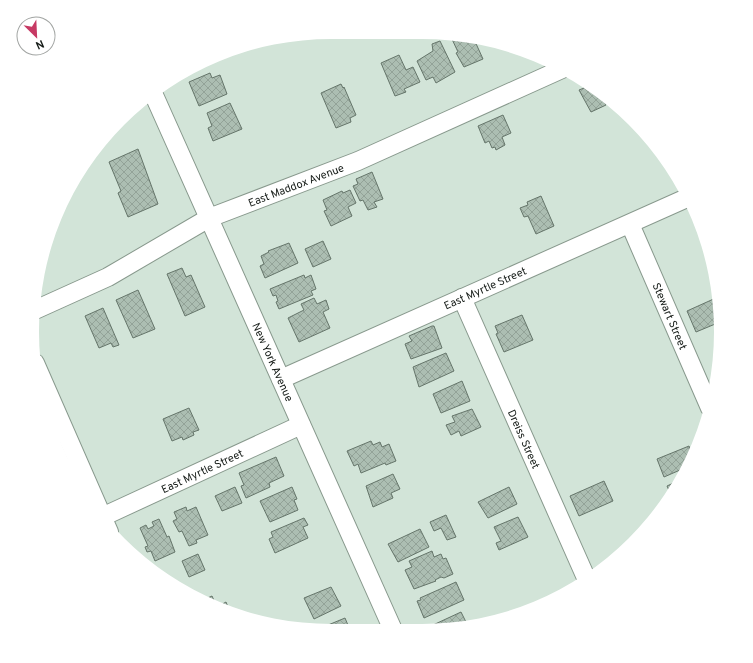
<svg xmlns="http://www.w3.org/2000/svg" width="753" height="663" viewBox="0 0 753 663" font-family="Overpass,sans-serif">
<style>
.building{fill:url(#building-cross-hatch);stroke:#65756a}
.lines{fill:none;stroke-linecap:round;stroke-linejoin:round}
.minor-casing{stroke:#88998d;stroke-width:20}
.minor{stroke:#fff;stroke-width:18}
.labels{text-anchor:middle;stroke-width:3.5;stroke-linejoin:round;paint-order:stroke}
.street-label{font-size:11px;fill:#151b17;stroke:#fff}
</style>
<defs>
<pattern id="building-cross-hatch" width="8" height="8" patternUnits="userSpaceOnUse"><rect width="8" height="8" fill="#acbeb2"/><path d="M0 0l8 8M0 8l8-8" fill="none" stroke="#93a398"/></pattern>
</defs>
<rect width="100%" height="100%" fill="#d2e4d8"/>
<!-- building -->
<g class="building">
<path d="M 451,37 L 473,37 L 483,59 L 464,67 L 456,53 L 458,52 Z"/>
<path d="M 440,41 L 455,72 L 436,83 L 433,77 L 426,80 L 417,61 L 433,51 L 432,44 Z"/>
<path d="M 399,55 L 406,70 L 413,67 L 420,82 L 404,89 L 406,92 L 395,96 L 381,63 Z"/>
<path d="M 210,73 L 212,78 L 220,75 L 227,94 L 199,106 L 189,82 Z"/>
<path d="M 584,81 L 601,94 L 606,105 L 591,112 L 579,90 L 584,88 L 581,83 Z"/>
<path d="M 341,84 L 343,88 L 344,87 L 356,115 L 350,118 L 351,122 L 336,128 L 321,93 Z"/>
<path d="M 230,103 L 242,129 L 213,141 L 208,128 L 212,126 L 207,113 Z"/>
<path d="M 503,115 L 511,133 L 502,137 L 505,145 L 496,150 L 495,147 L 492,148 L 489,141 L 485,143 L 478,126 Z"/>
<path d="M 138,149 L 158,204 L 128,217 L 118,193 L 121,191 L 109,162 Z"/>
<path d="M 372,172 L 383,199 L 374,202 L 377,207 L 368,210 L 363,200 L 360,201 L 353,186 L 358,184 L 356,179 Z"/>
<path d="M 350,190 L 356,203 L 348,207 L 352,216 L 331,226 L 324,211 L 327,210 L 323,200 L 342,191 L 343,193 Z"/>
<path d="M 541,196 L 554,226 L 536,234 L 528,216 L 524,217 L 520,208 L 528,205 L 527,202 Z"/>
<path d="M 323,241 L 331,259 L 313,267 L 305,249 Z"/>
<path d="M 289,243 L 298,263 L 265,278 L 260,266 L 264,264 L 261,256 L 269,252 L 268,251 Z"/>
<path d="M 182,268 L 186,277 L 191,275 L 205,307 L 185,316 L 167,274 Z"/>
<path d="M 304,275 L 305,278 L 311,275 L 316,289 L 311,291 L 313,295 L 279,309 L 276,302 L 278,301 L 276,295 L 273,296 L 270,289 Z"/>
<path d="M 138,290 L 155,329 L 133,338 L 116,300 Z"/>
<path d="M 718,297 L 720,322 L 696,332 L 687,311 Z"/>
<path d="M 314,298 L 317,304 L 326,300 L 329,309 L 323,312 L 330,328 L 299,342 L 288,318 L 304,310 L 301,304 Z"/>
<path d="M 103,308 L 119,345 L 113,347 L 111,343 L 99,348 L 85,316 Z"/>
<path d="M 522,315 L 533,340 L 504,352 L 496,334 L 498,333 L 495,326 Z"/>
<path d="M 432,326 L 434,326 L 442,348 L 411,359 L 405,344 L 412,341 L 409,336 Z"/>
<path d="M 446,353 L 454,371 L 419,387 L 413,367 Z"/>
<path d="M 462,381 L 470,401 L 441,413 L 433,394 Z"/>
<path d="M 189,408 L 199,430 L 193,432 L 194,435 L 183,440 L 182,437 L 172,441 L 163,419 Z"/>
<path d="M 472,409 L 481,427 L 461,436 L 459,431 L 451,435 L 446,425 L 455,422 L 452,416 Z"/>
<path d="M 371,441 L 373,445 L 380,442 L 382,447 L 389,444 L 396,461 L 386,465 L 385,463 L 361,473 L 358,464 L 354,466 L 347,451 Z"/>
<path d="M 689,446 L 693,456 L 687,467 L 664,477 L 657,459 Z"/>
<path d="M 276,457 L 284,476 L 269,483 L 270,487 L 246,498 L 241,486 L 244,485 L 239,473 Z"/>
<path d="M 393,474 L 400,489 L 391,493 L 393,498 L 373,507 L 366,486 Z"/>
<path d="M 682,479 L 681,481 L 671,495 L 667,486 Z"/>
<path d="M 604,481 L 613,501 L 579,516 L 570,496 Z"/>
<path d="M 235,487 L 242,503 L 222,511 L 215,496 Z"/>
<path d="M 292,487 L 297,499 L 294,500 L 298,510 L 270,522 L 260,501 Z"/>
<path d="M 509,487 L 517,504 L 488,518 L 478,502 Z"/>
<path d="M 186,507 L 187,511 L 196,507 L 208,535 L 196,540 L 197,543 L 189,546 L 182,531 L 179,532 L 173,521 L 177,519 L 174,512 Z"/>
<path d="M 446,515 L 456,537 L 447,540 L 441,528 L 434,531 L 430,522 Z"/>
<path d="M 518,517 L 528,537 L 499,550 L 496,543 L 501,541 L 494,527 Z"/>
<path d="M 304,518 L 308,525 L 303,527 L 308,538 L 275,553 L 269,539 L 273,537 L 271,532 Z"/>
<path d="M 159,519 L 167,537 L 169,536 L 175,552 L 155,561 L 151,551 L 147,552 L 145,547 L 148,546 L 140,528 L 146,525 L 148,529 L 154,526 L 152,522 Z"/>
<path d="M 420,529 L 429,547 L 398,562 L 388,544 Z"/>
<path d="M 432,551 L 434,557 L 441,554 L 443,559 L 446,558 L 453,574 L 444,578 L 441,577 L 435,580 L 436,581 L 414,589 L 405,570 L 412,567 L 409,561 Z"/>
<path d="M 198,554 L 205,570 L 189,577 L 182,561 Z"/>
<path d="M 456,582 L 464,600 L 424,618 L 417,601 L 421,600 L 420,598 Z"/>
<path d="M 331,587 L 341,606 L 314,619 L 304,598 Z"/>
<path d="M 212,596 L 217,607 L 226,602 L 230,612 L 201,601 Z"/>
<path d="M 461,612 L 468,626 L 432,630 L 435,629 L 433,625 Z"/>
<path d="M 345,618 L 350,630 L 316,630 Z"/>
</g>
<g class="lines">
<defs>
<g id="minor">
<path d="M 153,93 L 393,630"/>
<path d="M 630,224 L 710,408"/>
<path d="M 462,298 L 587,580"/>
<path d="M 35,310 L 108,277 L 209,218 L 358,161 L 562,69"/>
<path d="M 35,363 L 109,532"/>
<path d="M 281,379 L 689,197"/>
<path d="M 102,517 L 301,425"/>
</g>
</defs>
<!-- minor casing -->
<use href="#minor" class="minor-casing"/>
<!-- minor -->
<use href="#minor" class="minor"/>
</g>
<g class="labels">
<!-- street labels -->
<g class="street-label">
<text transform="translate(296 185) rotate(-21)" y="4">East Maddox Avenue</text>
<text transform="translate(485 288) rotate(-24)" y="4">East Myrtle Street</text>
<text transform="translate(670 316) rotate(67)" y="4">Stewart Street</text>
<text transform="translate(273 362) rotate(66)" y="4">New York Avenue</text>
<text transform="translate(524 439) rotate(66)" y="4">Dreiss Street</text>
<text transform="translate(202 471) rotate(-25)" y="4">East Myrtle Street</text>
</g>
</g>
<!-- crop -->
<path d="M0 0H753V663H0ZM331 39H422A292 292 0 0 1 714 331V332A292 292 0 0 1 422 624H331A292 292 0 0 1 39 332V331A292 292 0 0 1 331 39Z" fill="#fff" fill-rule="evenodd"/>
<!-- north arrow -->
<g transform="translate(36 36) rotate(156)"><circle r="19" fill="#ffffff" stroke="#a1a4a2"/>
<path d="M0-3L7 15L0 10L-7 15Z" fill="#c73964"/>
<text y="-6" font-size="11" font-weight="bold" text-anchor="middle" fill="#151b17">N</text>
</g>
</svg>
